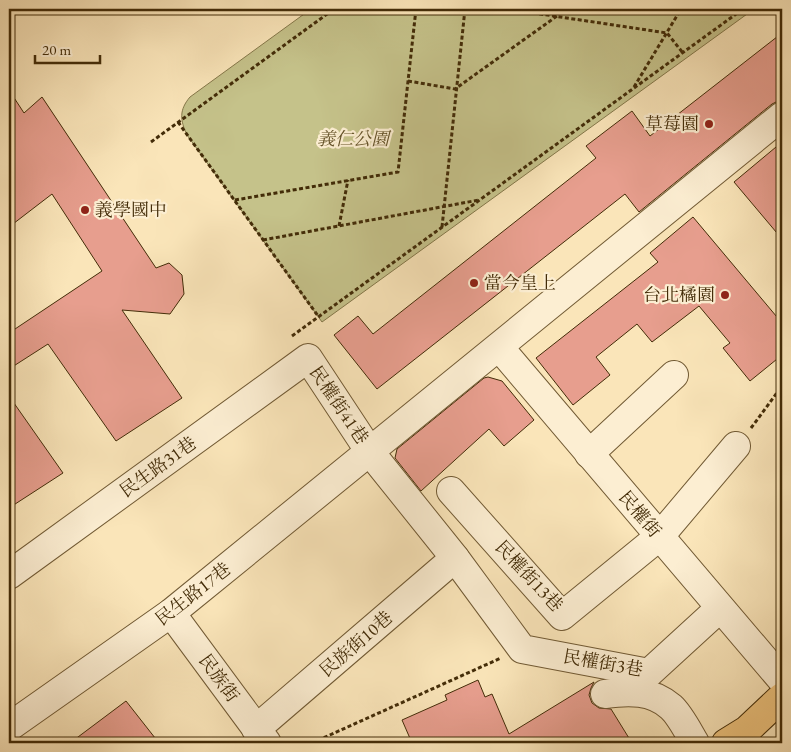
<svg xmlns="http://www.w3.org/2000/svg" width="791" height="752" viewBox="0 0 791 752" font-family="'EB Garamond','Noto Serif TC',serif">
<style>
.green{fill:#c5c28a;stroke:#847749}
.building{fill:#e79e8e;stroke:#432c08}
.lines{fill:none;stroke-linecap:round;stroke-linejoin:round}
.minor-casing{stroke:#715a34;stroke-width:30}
.major-casing{stroke:#432c08;stroke-width:30}
.path{stroke:#432c08;stroke-width:3;stroke-dasharray:4 2.5;stroke-linecap:butt}
.minor{stroke:#fceed2;stroke-width:28}
.major{stroke:#edc27c;stroke-width:28}
.poi-dot{fill:#8f2418;stroke:#fceed2;stroke-width:2}
.labels{text-anchor:middle;stroke-width:4.5;stroke-linejoin:round;paint-order:stroke}
.poi-label{font-size:18px;fill:#432c08;stroke:#fceed2;text-anchor:end}
.park-label{font-size:18px;font-style:italic;fill:#645228;stroke:#fceed2}
.street-label{font-size:18px;fill:#432c08;stroke:#fceed2}
</style>
<rect width="100%" height="100%" fill="#fae5b9"/>
<filter id="stains"><feTurbulence type="fractalNoise" baseFrequency=".004" numOctaves="4"/><feColorMatrix values="0 0 0 0 .2 0 0 0 0 .09 0 0 0 0 .02 0 0 0 .5 -.17"/></filter>
<radialGradient id="worn" r=".72"><stop offset=".6" stop-color="#630" stop-opacity="0"/><stop offset="1" stop-color="#630" stop-opacity=".3"/></radialGradient>
<!-- green -->
<path class="green" d="M 311,9 L 754,9 L 322,322 L 187,135 C 180,120 179,110 190,97 Z"/>
<!-- building -->
<g class="building">
<path d="M 782,33 L 782,99 L 772,104 L 639,212 L 625,194 L 377,389 L 334,335 L 358,316 L 373,334 L 596,158 L 586,146 L 632,111 L 650,136 Z"/>
<path d="M 9,90 L 24,113 L 42,97 L 156,268 L 169,263 L 182,275 L 184,294 L 170,314 L 122,310 L 182,398 L 116,441 L 48,344 L 9,369 L 9,333 L 102,271 L 52,194 L 9,227 Z"/>
<path d="M 782,142 L 782,239 L 734,182 Z"/>
<path d="M 693,217 L 782,323 L 782,355 L 750,381 L 723,348 L 730,343 L 699,306 L 652,342 L 637,324 L 596,357 L 610,375 L 573,405 L 536,358 L 658,262 L 650,253 Z"/>
<path d="M 488,377 L 502,381 L 534,420 L 504,446 L 489,429 L 421,491 L 395,458 L 397,449 L 484,378 Z"/>
<path d="M 9,396 L 63,473 L 9,508 Z"/>
<path d="M 478,680 L 485,697 L 492,694 L 509,734 L 594,682 L 591,688 L 589,695 L 592,703 L 599,708 L 611,709 L 632,743 L 412,743 L 402,720 L 447,700 L 445,695 Z"/>
<path d="M 126,701 L 159,743 L 70,743 Z"/>
</g>
<g class="lines">
<defs>
<g id="minor">
<path d="M 499,347 L 782,680"/>
<path d="M 589,454 L 674,375"/>
<path d="M 451,491 L 562,616 L 660,536 L 736,446"/>
<path d="M 9,575 L 308,358 L 370,452 L 455,558 L 522,649 L 649,673 L 720,608"/>
<path d="M 171,613 L 267,743"/>
<path d="M 605,694 C 629,691 652,690 671,707 C 680,715 689,733 695,743"/>
<path d="M 9,727 L 171,613 L 782,116"/>
<path d="M 256,729 L 455,558"/>
</g>
<path id="major" d="M 726,743 L 747,730 L 782,697"/>
</defs>
<!-- minor casing -->
<use href="#minor" class="minor-casing"/>
<!-- major casing -->
<use href="#major" class="major-casing"/>
<!-- path -->
<g class="path">
<path d="M 507,9 L 667,33 L 683,53"/>
<path d="M 408,81 L 455,89 L 557,16 L 559,9"/>
<path d="M 634,87 L 681,9"/>
<path d="M 178,122 L 318,316"/>
<path d="M 151,142 L 334,9"/>
<path d="M 235,200 L 398,172 L 416,9"/>
<path d="M 339,226 L 348,180"/>
<path d="M 442,227 L 465,9"/>
<path d="M 263,240 L 479,200"/>
<path d="M 292,336 L 743,9"/>
<path d="M 751,428 L 782,386"/>
<path d="M 312,743 L 501,658"/>
</g>
<!-- minor -->
<use href="#minor" class="minor"/>
<!-- major -->
<use href="#major" class="major"/>
</g>
<!-- markers -->
<g class="poi-dot">
<circle cx="709" cy="124" r="5"/>
<circle cx="85" cy="210" r="5"/>
<circle cx="474" cy="283" r="5"/>
<circle cx="725" cy="295" r="5"/>
</g>
<g class="labels">
<!-- poi labels -->
<g class="poi-label">
<text x="699" y="130">草莓園</text>
<text x="95" y="216" text-anchor="start">義學國中</text>
<text x="484" y="289" text-anchor="start">當今皇上</text>
<text x="715" y="301">台北橘園</text>
</g>
<!-- park labels -->
<g class="park-label">
<text x="353" y="145">義仁公園</text>
</g>
<!-- street labels -->
<g class="street-label">
<text transform="translate(339 405) rotate(56)" y="6">民權街41巷</text>
<text transform="translate(158 467) rotate(-36)" y="6">民生路31巷</text>
<text transform="translate(640 514) rotate(50)" y="6">民權街</text>
<text transform="translate(529 576) rotate(47)" y="6">民權街13巷</text>
<text transform="translate(193 594) rotate(-38)" y="6">民生路17巷</text>
<text transform="translate(356 644) rotate(-41)" y="6">民族街10巷</text>
<text transform="translate(603 663) rotate(10)" y="6">民權街3巷</text>
<text transform="translate(219 678) rotate(54)" y="6">民族街</text>
</g>
</g>
<!-- margin -->
<rect width="791" height="752" fill="none" stroke="#fae5b9" stroke-width="30"/>
<rect x="10" y="10" width="771" height="732" fill="none" stroke="#432c08" stroke-width="2.5"/>
<rect x="15" y="15" width="761" height="722" fill="none" stroke="#432c08"/>
<!-- scale -->
<path d="M35 55v8h65v-8" fill="none" stroke="#432c08" stroke-width="2.5"/>
<text x="42" y="55" font-size="15" fill="#432c08" stroke="#fceed2" stroke-width="4" paint-order="stroke">20 m</text>
<rect width="100%" height="100%" filter="url(#stains)"/>
<rect width="100%" height="100%" fill="url(#worn)"/>
</svg>
